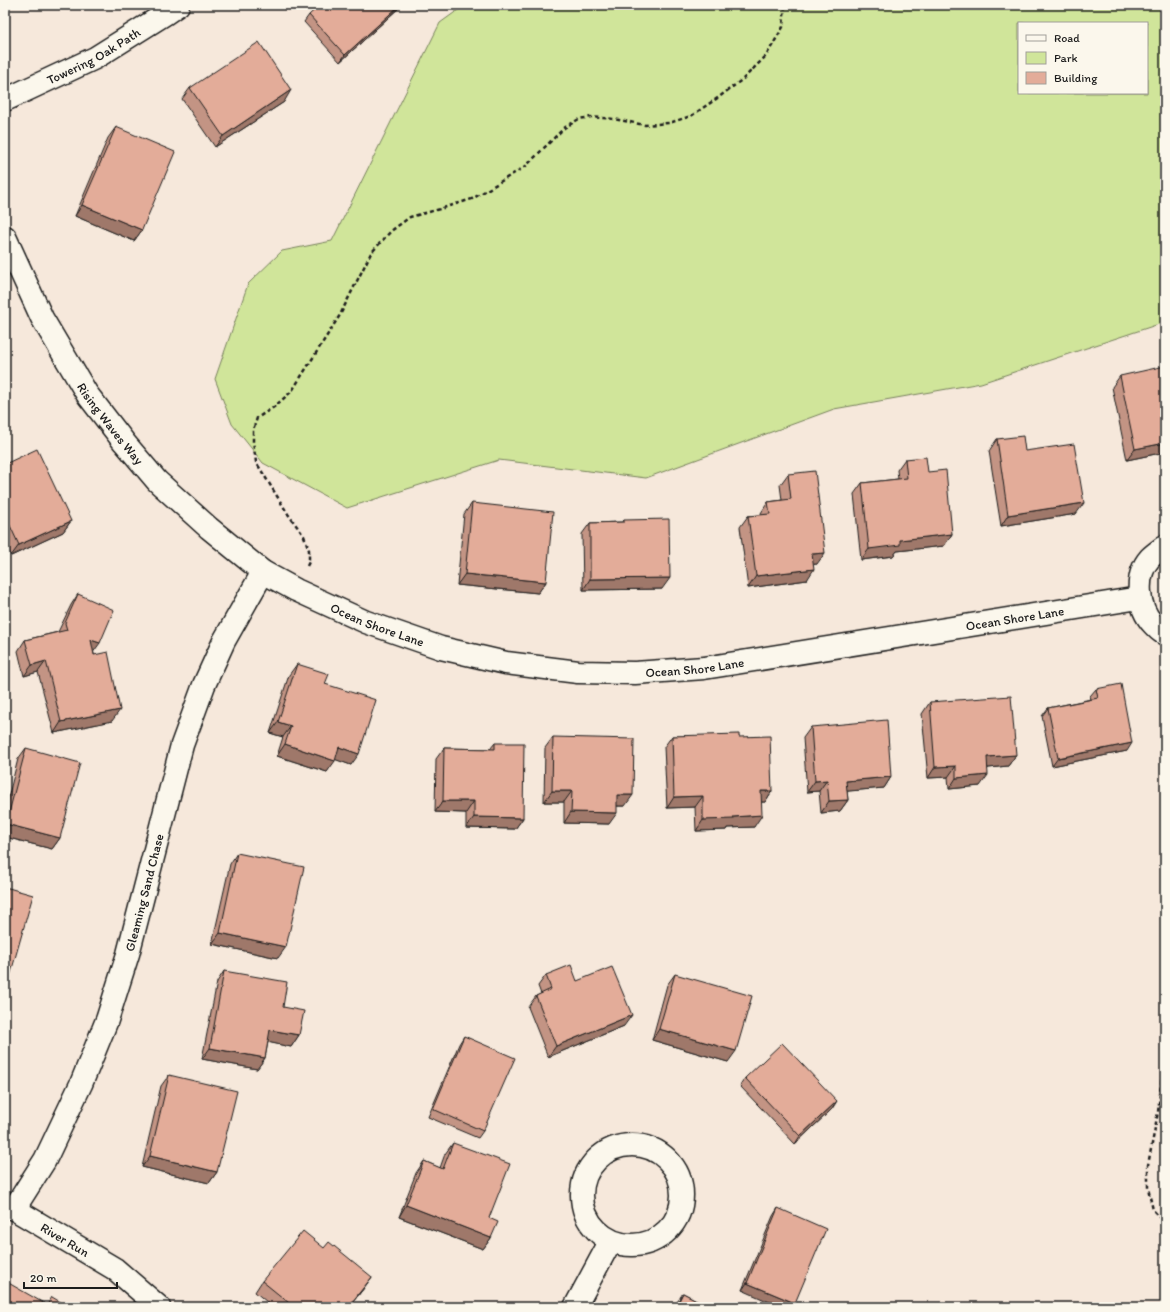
<svg xmlns="http://www.w3.org/2000/svg" width="1170" height="1312" viewBox="0 0 1170 1312" font-family="Itim,sans-serif">
<style>
.green{fill:#d0e59a;stroke:#76805b;fill-rule:evenodd}
.lines{fill:none;stroke-linecap:round;stroke-linejoin:round}
.minor-casing{stroke:#1c1c1c;stroke-width:25}
.path{stroke:#1c1c1c;stroke-width:2.5;stroke-dasharray:4 3;stroke-linecap:butt}
.minor{stroke:#fbf7ec;stroke-width:22}
.wall{fill:#c39484;stroke:#1c1c1c}
.shaded-wall{fill:#9f786b;stroke:#1c1c1c}
.building{fill:#e3ac99;stroke:#1c1c1c}
.labels{text-anchor:middle;stroke-width:4;stroke-linejoin:round;paint-order:stroke}
.street-label{font-size:13px;fill:#1c1c1c;stroke:#fbf7ec}
</style>
<rect width="100%" height="100%" fill="#f6e8db"/>
<filter id="ink" filterUnits="userSpaceOnUse"><feTurbulence type="fractalNoise" baseFrequency=".025" numOctaves="2"/><feDisplacementMap in="SourceGraphic" scale="8" xChannelSelector="R" yChannelSelector="G"/><feConvolveMatrix kernelMatrix="1 2 1 2 8 2 1 2 1" color-interpolation-filters="sRGB"/></filter>
<g filter="url(#ink)">
<!-- green -->
<path class="green" d="M 465,5 L 1165,5 L 1165,322 L 981,383 L 834,409 L 646,478 L 499,460 L 347,508 L 263,463 L 232,424 L 215,379 L 248,284 L 282,251 L 332,241 L 440,23 ZM 1019,23 L 1147,23 L 1147,93 L 1019,93 Z"/>
<g class="lines">
<defs>
<g id="minor">
<path id="s1" d="M 5,100 L 95,58 L 165,14 L 178,5"/>
<path id="s2" d="M 5,237 L 42,318 L 87,394 L 124,442 L 157,481 L 209,528 L 263,572 L 296,590 L 366,622 L 441,648 L 506,663 L 578,672 L 635,673 L 704,668 L 1139,598"/>
<path d="M 1165,546 C 1160,550 1154,554 1150,558 C 1134,576 1138,608 1153,624 C 1157,628 1160,632 1165,634"/>
<circle cx="632" cy="1195" r="50"/>
<path id="s3" d="M 5,1206 L 14,1209 L 115,1269 L 159,1307"/>
<path id="s4" d="M 14,1209 L 45,1160 L 81,1084 L 107,1020 L 128,954 L 182,745 L 204,685 L 224,641 L 263,572"/>
<path d="M 575,1307 L 610,1242"/>
</g>
</defs>
<!-- minor casing -->
<use href="#minor" class="minor-casing"/>
<!-- path -->
<g class="path">
<path d="M 307,566 L 309,562 L 309,550 L 304,536 L 288,514 L 256,462 L 253,442 L 253,430 L 257,418 L 274,407 L 292,391 L 340,315 L 371,253 L 391,231 L 410,217 L 440,209 L 472,199 L 526,166 L 564,128 L 579,119 L 591,117 L 614,119 L 645,125 L 669,123 L 691,116 L 719,97 L 743,79 L 766,56 L 783,27 L 785,5"/>
<path d="M 1165,677 C 1162,690 1162,703 1165,715"/>
<path d="M 1165,1052 L 1158,1112 L 1148,1165 L 1148,1188 L 1153,1210 L 1165,1223"/>
</g>
<!-- minor -->
<use href="#minor" class="minor"/>
</g>
<!-- wall -->
<g class="wall">
<path d="M 401,6 L 340,62 L 304,22 L 309,15 Z"/>
<path d="M 190,88 L 284,102 L 215,147 L 182,99 Z"/>
<path d="M 116,127 L 142,230 L 134,241 L 75,216 L 108,138 Z"/>
<path d="M 1120,376 L 1165,452 L 1127,460 L 1112,387 Z"/>
<path d="M 997,439 L 1025,451 L 1076,514 L 1001,526 L 989,451 Z"/>
<path d="M 905,459 L 928,472 L 952,534 L 944,546 L 897,551 L 893,556 L 861,560 L 854,494 L 862,483 L 898,479 L 897,470 Z"/>
<path d="M 5,464 L 71,521 L 63,532 L 11,556 L 5,543 Z"/>
<path d="M 788,474 L 817,564 L 814,564 L 807,580 L 748,588 L 740,527 L 748,516 L 761,515 L 761,513 L 768,502 L 782,500 L 780,485 Z"/>
<path d="M 472,503 L 546,582 L 538,593 L 457,585 L 464,514 Z"/>
<path d="M 624,520 L 662,589 L 583,590 L 582,534 L 590,523 L 622,522 Z"/>
<path d="M 78,594 L 112,721 L 54,733 L 38,672 L 24,676 L 18,651 L 25,640 L 58,632 L 71,605 Z"/>
<path d="M 297,664 L 325,684 L 351,765 L 335,759 L 327,772 L 277,756 L 283,737 L 270,733 L 289,675 Z"/>
<path d="M 1096,689 L 1127,751 L 1052,766 L 1042,716 L 1048,708 L 1091,699 L 1090,696 Z"/>
<path d="M 930,702 L 1016,755 L 1008,766 L 988,768 L 980,786 L 949,789 L 948,777 L 928,778 L 922,714 Z"/>
<path d="M 811,727 L 891,777 L 884,788 L 847,791 L 848,800 L 840,811 L 821,813 L 819,791 L 807,792 L 803,738 Z"/>
<path d="M 672,736 L 739,737 L 772,791 L 765,802 L 761,802 L 754,827 L 727,828 L 726,830 L 696,831 L 695,807 L 667,808 L 664,747 Z"/>
<path d="M 553,737 L 625,806 L 617,806 L 609,824 L 564,823 L 564,802 L 544,802 L 545,748 Z"/>
<path d="M 495,743 L 523,818 L 515,829 L 466,828 L 466,813 L 435,812 L 436,759 L 444,748 L 490,749 Z"/>
<path d="M 26,748 L 60,838 L 52,849 L 5,837 L 5,810 L 18,759 Z"/>
<path d="M 237,853 L 278,958 L 212,944 L 230,864 Z"/>
<path d="M 224,971 L 283,1007 L 299,1035 L 291,1047 L 268,1042 L 265,1058 L 257,1069 L 202,1059 L 217,982 Z"/>
<path d="M 675,974 L 728,1062 L 652,1040 L 667,985 Z"/>
<path d="M 546,975 L 577,981 L 624,1026 L 548,1057 L 528,1007 L 536,996 L 541,994 L 538,986 Z"/>
<path d="M 464,1036 L 483,1131 L 478,1138 L 428,1117 L 459,1044 Z"/>
<path d="M 169,1075 L 217,1172 L 209,1183 L 142,1167 L 161,1086 Z"/>
<path d="M 745,1078 L 832,1109 L 795,1144 L 740,1086 Z"/>
<path d="M 453,1143 L 489,1218 L 491,1238 L 483,1249 L 399,1217 L 416,1173 L 424,1161 L 440,1168 L 445,1154 Z"/>
<path d="M 778,1208 L 795,1303 L 742,1290 L 773,1216 Z"/>
<path d="M 262,1281 L 364,1288 L 349,1307 L 273,1307 L 255,1292 Z"/>
<path d="M 683,1293 L 710,1307 L 674,1307 Z"/>
</g>
<!-- shaded-wall -->
<g class="shaded-wall">
<path d="M 400,5 L 402,5 L 340,62 L 345,55 Z"/>
<path d="M 291,90 L 284,102 L 215,147 L 223,136 Z"/>
<path d="M 82,205 L 142,230 L 134,241 L 75,216 Z"/>
<path d="M 1165,443 L 1165,452 L 1127,460 L 1135,449 Z"/>
<path d="M 1084,503 L 1076,514 L 1001,526 L 1008,515 Z"/>
<path d="M 71,521 L 63,532 L 11,556 L 19,545 Z"/>
<path d="M 952,534 L 944,546 L 897,551 L 893,556 L 861,560 L 869,549 L 900,540 Z"/>
<path d="M 825,553 L 817,564 L 805,565 L 812,554 Z"/>
<path d="M 814,569 L 807,580 L 748,588 L 756,576 Z"/>
<path d="M 465,574 L 546,582 L 538,593 L 457,585 Z"/>
<path d="M 670,578 L 662,589 L 583,590 L 590,579 Z"/>
<path d="M 91,640 L 100,643 L 92,654 Z"/>
<path d="M 46,661 L 38,672 L 24,676 L 32,665 Z"/>
<path d="M 120,710 L 112,721 L 54,733 L 61,722 Z"/>
<path d="M 278,722 L 291,726 L 283,737 L 270,733 Z"/>
<path d="M 1132,743 L 1127,751 L 1052,766 L 1058,758 Z"/>
<path d="M 285,744 L 335,761 L 327,772 L 277,756 Z"/>
<path d="M 339,747 L 359,754 L 351,765 L 331,758 Z"/>
<path d="M 1016,755 L 1008,766 L 979,769 L 987,757 Z"/>
<path d="M 956,766 L 948,777 L 928,778 L 935,767 Z"/>
<path d="M 988,775 L 980,786 L 949,789 L 956,778 Z"/>
<path d="M 891,777 L 884,788 L 838,792 L 846,781 Z"/>
<path d="M 827,780 L 819,791 L 807,792 L 815,781 Z"/>
<path d="M 552,791 L 572,791 L 564,802 L 544,802 Z"/>
<path d="M 761,791 L 772,791 L 765,802 L 753,802 Z"/>
<path d="M 617,795 L 633,795 L 625,806 L 610,806 Z"/>
<path d="M 703,796 L 695,807 L 667,808 L 674,797 Z"/>
<path d="M 848,800 L 840,811 L 821,813 L 829,801 Z"/>
<path d="M 443,801 L 474,801 L 466,813 L 435,812 Z"/>
<path d="M 571,812 L 617,813 L 609,824 L 564,823 Z"/>
<path d="M 762,815 L 754,827 L 727,828 L 726,830 L 696,831 L 703,820 L 733,817 Z"/>
<path d="M 474,817 L 523,818 L 515,829 L 466,828 Z"/>
<path d="M 6,824 L 60,838 L 52,849 L 5,837 L 5,825 Z"/>
<path d="M 220,933 L 286,947 L 278,958 L 212,944 Z"/>
<path d="M 5,975 L 10,976 L 5,983 Z"/>
<path d="M 632,1015 L 624,1026 L 548,1057 L 556,1046 Z"/>
<path d="M 659,1029 L 736,1051 L 728,1062 L 652,1040 Z"/>
<path d="M 270,1030 L 299,1035 L 291,1047 L 262,1041 Z"/>
<path d="M 210,1048 L 265,1058 L 257,1069 L 202,1059 Z"/>
<path d="M 837,1101 L 832,1109 L 795,1144 L 800,1136 Z"/>
<path d="M 150,1156 L 217,1172 L 209,1183 L 142,1167 Z"/>
<path d="M 406,1205 L 491,1238 L 483,1249 L 399,1217 Z"/>
<path d="M 372,1277 L 364,1288 L 349,1307 L 348,1307 Z"/>
<path d="M 747,1283 L 795,1303 L 792,1307 L 781,1307 L 742,1290 Z"/>
</g>
<!-- building -->
<g class="building">
<path d="M 320,5 L 400,5 L 345,55 L 309,15 Z"/>
<path d="M 259,42 L 291,90 L 223,136 L 190,88 Z"/>
<path d="M 116,127 L 175,152 L 142,230 L 82,205 Z"/>
<path d="M 1165,366 L 1165,443 L 1135,449 L 1120,376 Z"/>
<path d="M 1023,436 L 1025,451 L 1074,444 L 1084,503 L 1008,515 L 997,439 Z"/>
<path d="M 37,449 L 71,521 L 19,545 L 5,515 L 5,464 Z"/>
<path d="M 926,457 L 928,472 L 946,470 L 952,534 L 900,540 L 900,545 L 869,549 L 862,483 L 907,478 L 905,459 Z"/>
<path d="M 815,471 L 825,553 L 812,554 L 814,569 L 756,576 L 748,516 L 770,514 L 768,502 L 791,499 L 788,474 Z"/>
<path d="M 472,503 L 553,512 L 546,582 L 465,574 Z"/>
<path d="M 669,519 L 670,578 L 590,579 L 590,523 L 624,522 L 624,520 Z"/>
<path d="M 78,594 L 114,610 L 100,643 L 91,640 L 94,655 L 108,652 L 120,710 L 61,722 L 46,661 L 32,665 L 25,640 L 67,630 L 65,623 Z"/>
<path d="M 297,664 L 329,674 L 325,684 L 376,700 L 359,754 L 339,747 L 335,761 L 285,744 L 291,726 L 278,722 Z"/>
<path d="M 1121,684 L 1132,743 L 1058,758 L 1048,708 L 1098,698 L 1096,689 Z"/>
<path d="M 1011,696 L 1016,755 L 987,757 L 988,775 L 956,778 L 956,766 L 935,767 L 930,702 Z"/>
<path d="M 887,720 L 891,777 L 846,781 L 848,800 L 829,801 L 827,780 L 815,781 L 811,727 Z"/>
<path d="M 739,734 L 739,737 L 770,736 L 772,791 L 761,791 L 762,815 L 733,817 L 734,819 L 703,820 L 703,796 L 674,797 L 672,736 Z"/>
<path d="M 553,737 L 634,739 L 633,795 L 617,795 L 617,813 L 571,812 L 572,791 L 552,791 Z"/>
<path d="M 495,743 L 524,743 L 523,818 L 474,817 L 474,801 L 443,801 L 444,748 L 495,749 Z"/>
<path d="M 26,748 L 80,763 L 60,838 L 6,824 Z"/>
<path d="M 237,853 L 304,867 L 286,947 L 220,933 Z"/>
<path d="M 5,887 L 33,895 L 10,976 L 5,975 Z"/>
<path d="M 571,965 L 577,981 L 612,967 L 632,1015 L 556,1046 L 536,996 L 551,989 L 546,975 Z"/>
<path d="M 224,971 L 287,982 L 283,1007 L 304,1011 L 299,1035 L 270,1030 L 265,1058 L 210,1048 Z"/>
<path d="M 675,974 L 752,996 L 736,1051 L 659,1029 Z"/>
<path d="M 464,1036 L 515,1058 L 483,1131 L 433,1109 Z"/>
<path d="M 782,1043 L 837,1101 L 800,1136 L 745,1078 Z"/>
<path d="M 169,1075 L 237,1091 L 217,1172 L 150,1156 Z"/>
<path d="M 453,1143 L 510,1164 L 489,1218 L 498,1222 L 491,1238 L 406,1205 L 424,1161 L 443,1169 Z"/>
<path d="M 778,1208 L 826,1229 L 795,1303 L 747,1283 Z"/>
<path d="M 303,1231 L 324,1248 L 329,1242 L 372,1277 L 348,1307 L 294,1307 L 262,1281 Z"/>
<path d="M 5,1281 L 47,1305 L 52,1297 L 69,1307 L 5,1307 Z"/>
<path d="M 683,1293 L 710,1307 L 676,1307 Z"/>
</g>
</g>
<g class="labels">
<!-- street labels -->
<g class="street-label">
<text dy="5" stroke="none"><textPath href="#s1" startOffset="99">Towering Oak Path</textPath></text>
<text dy="5" stroke="none"><textPath href="#s2" startOffset="215">Rising Waves Way</textPath></text>
<text dy="5" stroke="none"><textPath href="#s2" startOffset="1203">Ocean Shore Lane</textPath></text>
<text dy="5" stroke="none"><textPath href="#s2" startOffset="555">Ocean Shore Lane</textPath></text>
<text dy="5" stroke="none"><textPath href="#s2" startOffset="879">Ocean Shore Lane</textPath></text>
<text dy="5" stroke="none"><textPath href="#s4" startOffset="344">Gleaming Sand Chase</textPath></text>
<text dy="5" stroke="none"><textPath href="#s3" startOffset="69">River Run</textPath></text>
</g>
</g>
<!-- margin -->
<rect width="1170" height="1312" fill="none" stroke="#fbf7ec" stroke-width="20"/>
<rect x="10" y="10" width="1150" height="1292" fill="none" stroke="#1c1c1c" stroke-width="1.5" filter="url(#ink)"/>
<!-- legend -->
<rect x="1018" y="22" width="130" height="72" fill="#fbf7ec" stroke="#a29f99"/>
<rect x="1026" y="35" width="20" height="6" fill="#fbf7ec" stroke="#a29f99"/>
<text x="1054" y="42" font-size="12" fill="#1c1c1c">Road</text>
<rect x="1026" y="52" width="20" height="12" fill="#d0e59a" stroke="#a29f99"/>
<text x="1054" y="62" font-size="12" fill="#1c1c1c">Park</text>
<rect x="1026" y="72" width="20" height="12" fill="#e3ac99" stroke="#a29f99"/>
<text x="1054" y="82" font-size="12" fill="#1c1c1c">Building</text>
<!-- scale -->
<path d="M24 1282v6h93v-6" fill="none" stroke="#1c1c1c" stroke-width="2"/>
<text x="30" y="1282" font-size="12" fill="#1c1c1c" stroke="#fbf7ec" stroke-width="3" paint-order="stroke">20 m</text>
</svg>
